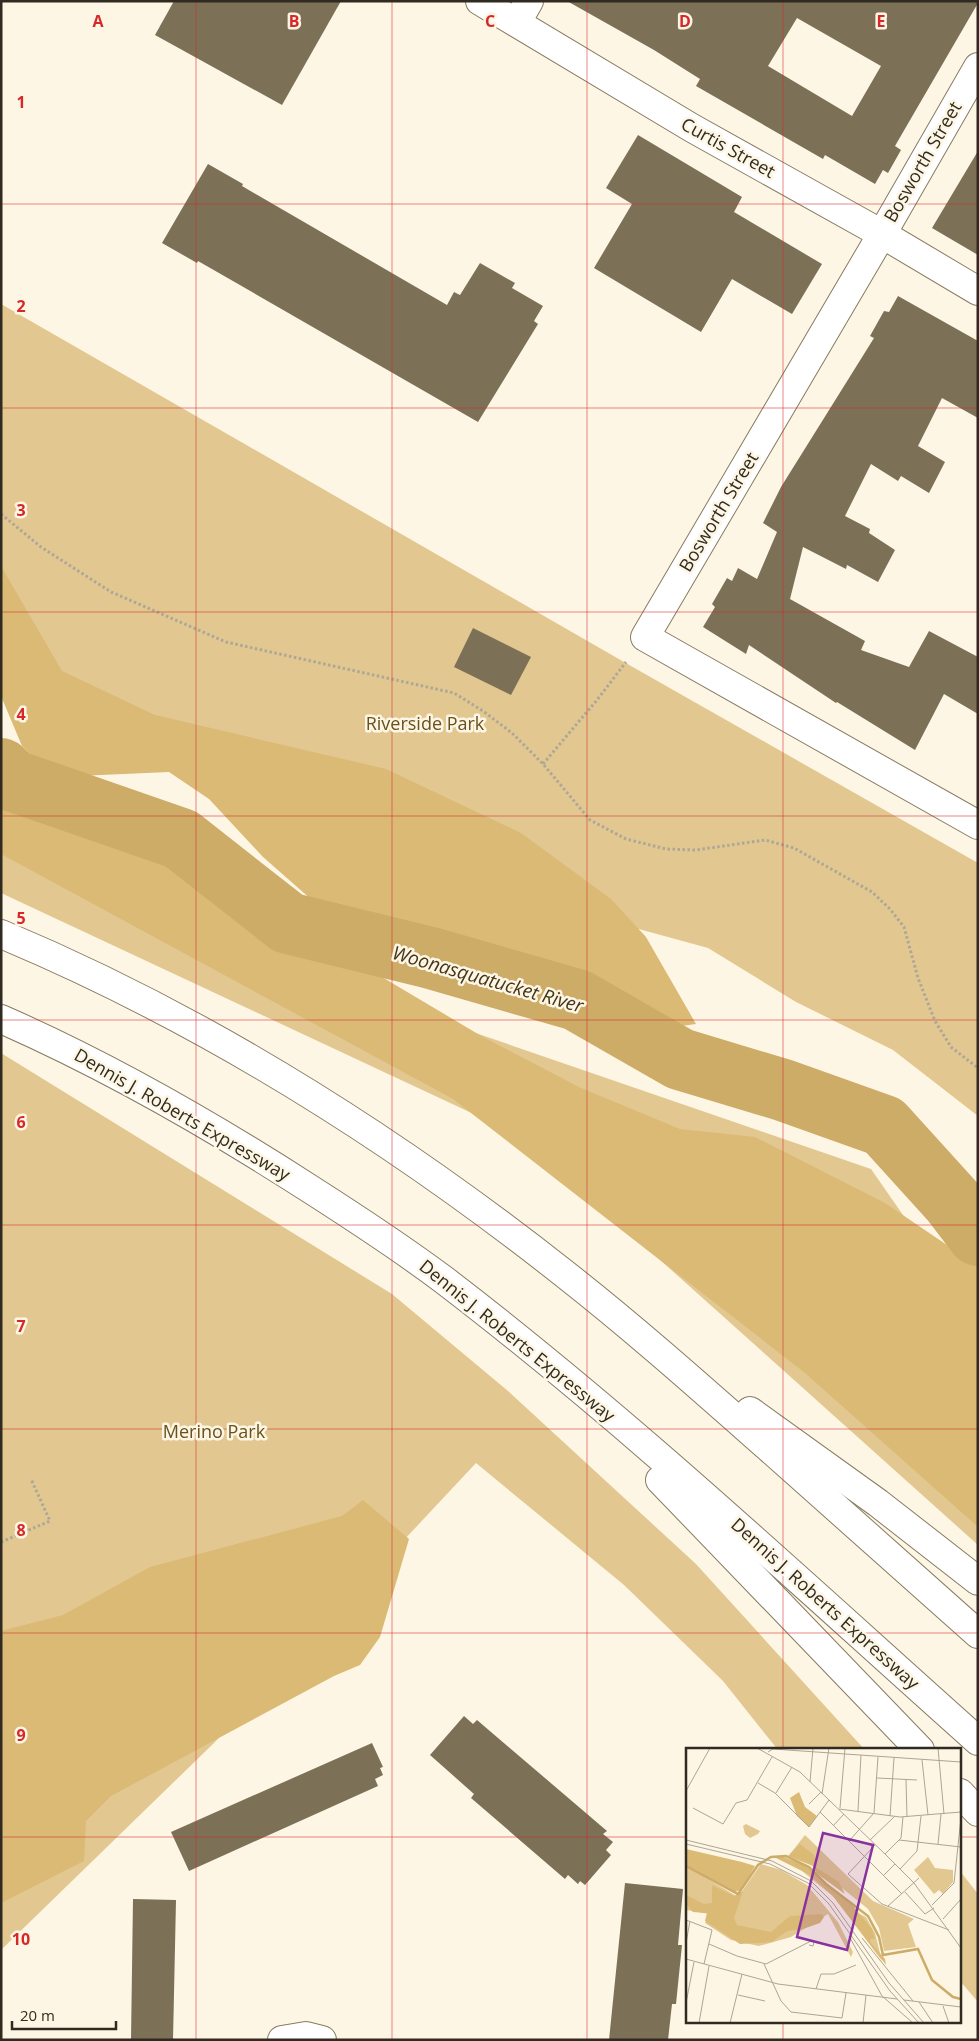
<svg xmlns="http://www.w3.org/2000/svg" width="979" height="2041" viewBox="0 0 979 2041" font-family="'Open Sans',sans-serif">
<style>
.green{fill:#e2c890}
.forest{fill:#daba75}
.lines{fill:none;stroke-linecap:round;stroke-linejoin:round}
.river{stroke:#ccac67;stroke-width:62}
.building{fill:#7c7057;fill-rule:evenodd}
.street-casing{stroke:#887b61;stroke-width:30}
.highway-casing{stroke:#887b61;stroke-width:30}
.path{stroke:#aea797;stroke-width:3;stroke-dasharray:2.5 2.5;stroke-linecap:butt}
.street{stroke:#fff;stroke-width:28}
.highway{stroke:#fff;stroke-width:28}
.grid{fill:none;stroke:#d62828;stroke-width:1;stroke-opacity:0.55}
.labels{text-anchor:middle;stroke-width:5;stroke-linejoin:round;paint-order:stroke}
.street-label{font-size:18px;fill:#302b20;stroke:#fef6e4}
.park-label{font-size:18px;fill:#67511d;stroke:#fef6e4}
.water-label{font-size:19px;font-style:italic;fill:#433517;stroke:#fef6e4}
.inset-river{fill:none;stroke:#ccac67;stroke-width:2.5}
.inset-road{fill:none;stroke:#aca596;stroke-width:1}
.view{fill:#89329f;fill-opacity:0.15;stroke:#89329f;stroke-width:2.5}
.inset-edge{fill:none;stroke:#302b20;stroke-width:2.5}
.grid-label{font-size:16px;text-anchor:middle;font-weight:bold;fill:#d62828;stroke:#fef6e4;stroke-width:5;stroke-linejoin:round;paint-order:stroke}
</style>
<rect width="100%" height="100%" fill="#fef6e4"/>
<!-- green -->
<g class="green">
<path d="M 1,304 L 631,666 L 978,863 L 978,1116 L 893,1050 L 796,1002 L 708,948 L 635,928 L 546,938 L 1,640 Z"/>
<path d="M 1,825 L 301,973 L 871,1169 L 967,1307 L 978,1309 L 978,1545 L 523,1137 L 1,893 Z"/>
<path d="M 1,1053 L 392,1294 L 508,1391 L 696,1564 L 865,1750 L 778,1750 L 723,1681 L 624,1585 L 476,1463 L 214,1743 L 1,1950 Z"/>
<path d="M 960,1871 L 978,1894 L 978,2002 L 960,1981 Z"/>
</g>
<!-- forest -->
<g class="forest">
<path d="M 1,566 L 62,671 L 155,715 L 386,769 L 521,833 L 611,899 L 646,937 L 696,1024 L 637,1032 L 570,1013 L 429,944 L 321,908 L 263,857 L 209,799 L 169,772 L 55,777 L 22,746 L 1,696 Z"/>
<path d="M 1,768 L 14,777 L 138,832 L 483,1037 L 581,1088 L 680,1129 L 755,1137 L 885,1203 L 978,1266 L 978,1527 L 805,1373 L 453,1099 L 1,854 Z"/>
<path d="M 363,1500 L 409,1539 L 380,1637 L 360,1665 L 334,1676 L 111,1796 L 86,1821 L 84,1861 L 1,1903 L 1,1631 L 63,1615 L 150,1567 L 342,1516 Z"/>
</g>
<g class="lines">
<!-- river -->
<path class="river" d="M 1,769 L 14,781 L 181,839 L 288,923 L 431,958 L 577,1000 L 680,1059 L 783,1090 L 884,1126 L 952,1201 L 978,1235"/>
</g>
<!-- building -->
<g class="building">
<path d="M 174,1 L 341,1 L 282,105 L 155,35 Z"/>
<path d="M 567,1 L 978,1 L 978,3 L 895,146 L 901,150 L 888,173 L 883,170 L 875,184 L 825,155 L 823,159 L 696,86 L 700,79 L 654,50 ZM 797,18 L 881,66 L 852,116 L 768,66 Z"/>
<path d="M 638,135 L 742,197 L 734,212 L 822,264 L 792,314 L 732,279 L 701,332 L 594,268 L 632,204 L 606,188 Z"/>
<path d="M 978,151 L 978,255 L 932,228 Z"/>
<path d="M 208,164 L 243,184 L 242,186 L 447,305 L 454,292 L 460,295 L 480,263 L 515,283 L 512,288 L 543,306 L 534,321 L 538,324 L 478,422 L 198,261 L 197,263 L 162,243 Z"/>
<path d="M 898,296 L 978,341 L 978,418 L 942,398 L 918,446 L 945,462 L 929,493 L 901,476 L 898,481 L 871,464 L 845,516 L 870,529 L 869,533 L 895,550 L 878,582 L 847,565 L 846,569 L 803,547 L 790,599 L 865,641 L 861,650 L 909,667 L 929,631 L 978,657 L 978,714 L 944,694 L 915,750 L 837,702 L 836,703 L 749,645 L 746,654 L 703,627 L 715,607 L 712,604 L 727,578 L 732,581 L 738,568 L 757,579 L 777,532 L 763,523 L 781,487 L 874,338 L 870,336 L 884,311 L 889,312 Z"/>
<path d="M 473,628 L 531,657 L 511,695 L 454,667 Z"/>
<path d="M 464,1716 L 473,1724 L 477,1720 L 607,1831 L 603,1834 L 613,1842 L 606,1850 L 611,1855 L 585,1885 L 580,1881 L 578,1884 L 568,1875 L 565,1879 L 471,1798 L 474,1794 L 430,1755 Z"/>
<path d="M 372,1743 L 383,1767 L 380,1768 L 383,1775 L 375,1779 L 378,1786 L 189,1871 L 171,1832 Z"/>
<path d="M 625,1883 L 683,1889 L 678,1945 L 682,1945 L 676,2004 L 672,2004 L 668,2040 L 609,2040 Z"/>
<path d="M 133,1899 L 176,1900 L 173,2040 L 131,2040 Z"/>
</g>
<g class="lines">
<defs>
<g id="street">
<path d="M 480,1 L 692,128 L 882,234 L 978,291"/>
<path d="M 517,22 L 529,1"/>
<path d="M 978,67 L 882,234 L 645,637 L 978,825"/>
<path d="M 282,2040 L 306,2036 L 322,2040"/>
</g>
<g id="highway">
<path d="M 1,934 C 204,1019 394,1139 566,1275 C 636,1330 702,1389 769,1448 C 839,1510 909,1572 978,1634"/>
<path d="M 1,1019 C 108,1066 209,1124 307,1187 C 354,1217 400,1247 444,1280 C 631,1423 803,1585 978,1741"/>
<path d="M 750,1411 L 878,1503 L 978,1581"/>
<path d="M 660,1480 L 920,1750"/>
<path d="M 960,1793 L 978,1812"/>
</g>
</defs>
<!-- street casing -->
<use href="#street" class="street-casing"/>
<!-- highway casing -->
<use href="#highway" class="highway-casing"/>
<!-- path -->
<g class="path">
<path d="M 1,514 L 41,547 L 111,592 L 226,642 L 454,693 L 483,711 L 512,733 L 543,764 L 590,820 L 626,839 L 666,849 L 696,850 L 765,840 L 794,848 L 872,892 L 890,909 L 904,927 L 918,978 L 935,1021 L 951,1047 L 978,1068"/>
<path d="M 543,764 L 597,700 L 626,662"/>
<path d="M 1,1542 L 50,1521 L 31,1479"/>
</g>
<!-- street -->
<use href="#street" class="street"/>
<!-- highway -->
<use href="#highway" class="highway"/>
</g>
<!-- grid -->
<path class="grid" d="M 196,1 L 196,2040M 392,1 L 392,2040M 587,1 L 587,2040M 783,1 L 783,1750M 1,204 L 978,204M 1,408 L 978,408M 1,612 L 978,612M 1,816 L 978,816M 1,1020 L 978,1020M 1,1225 L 978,1225M 1,1429 L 978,1429M 1,1633 L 978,1633M 1,1837 L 688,1837M 960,1837 L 978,1837M 783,2022 L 783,2040"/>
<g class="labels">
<!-- street labels -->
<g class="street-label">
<text transform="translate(728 148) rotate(29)" y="6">Curtis Street</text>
<text transform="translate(923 162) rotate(-60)" y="6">Bosworth Street</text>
<text transform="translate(719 512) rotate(-59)" y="6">Bosworth Street</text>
<text transform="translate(182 1115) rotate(30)" y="6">Dennis J. Roberts Expressway</text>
<text transform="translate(517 1341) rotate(39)" y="6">Dennis J. Roberts Expressway</text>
<text transform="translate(825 1604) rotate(42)" y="6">Dennis J. Roberts Expressway</text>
</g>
<!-- park labels -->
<g class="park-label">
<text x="425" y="730">Riverside Park</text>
<text x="214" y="1438">Merino Park</text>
</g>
<!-- water labels -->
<g class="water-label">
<text transform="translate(488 979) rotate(16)" y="7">Woonasquatucket River</text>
</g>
</g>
<!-- overview -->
<g transform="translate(686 1748)">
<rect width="275" height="275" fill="#fef6e4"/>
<path d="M 60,76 L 74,83 L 72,86 L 64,90 L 59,86 L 57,78 ZM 119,87 L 187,153 L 228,171 L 222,176 L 230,199 L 198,203 L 193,180 L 182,161 L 130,119 L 104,106 ZM 242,109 L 249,120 L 267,122 L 267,134 L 257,146 L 253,142 L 248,146 L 228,122 ZM 75,116 L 95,122 L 121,137 L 152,174 L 167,204 L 165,209 L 142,166 L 105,189 L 73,198 L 45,192 L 19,175 L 23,166 L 0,162 L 0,118 L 52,149 ZM 122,120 L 140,138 L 166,156 L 170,164 L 180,169 L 189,185 L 196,213 L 149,150 L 116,123 Z" fill="#e2c890"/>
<path d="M 113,44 L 119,59 L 131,68 L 123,79 L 111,68 L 104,50 ZM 114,96 L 128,107 L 131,120 L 153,134 L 159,146 L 130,125 L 127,118 L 102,108 ZM 0,101 L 56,114 L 69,118 L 56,141 L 49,144 L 1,118 ZM 95,108 L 120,118 L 167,158 L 186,181 L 189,191 L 184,191 L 184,194 L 199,211 L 200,217 L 146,147 L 124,127 L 88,109 ZM 26,137 L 48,148 L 57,143 L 48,170 L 51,177 L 85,184 L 104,168 L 136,166 L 138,169 L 134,175 L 117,181 L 101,183 L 86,194 L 54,196 L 19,173 L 21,165 L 7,164 L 0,156 L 0,147 L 18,156 L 26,155 Z" fill="#daba75"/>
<path class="inset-river" d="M 0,118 L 52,146 L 72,117 L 85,109 L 100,108 L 123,119 L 140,136 L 182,168 L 193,189 L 197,207 L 232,201 L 246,232 L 267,249 L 275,251"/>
<path class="inset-road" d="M 71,0 L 114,24 L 199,106 L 228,135 L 275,200M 252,0 L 258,66M 82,4 L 87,1 L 275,14M 236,12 L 242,67M 191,30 L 231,32M 220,32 L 221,69M 124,34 L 127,0M 72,35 L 89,45 L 123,79 L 143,52M 0,43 L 24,0M 90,45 L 106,19M 136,46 L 143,0M 123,56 L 135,44M 7,60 L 37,76 L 50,55 L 61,52 L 86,9M 154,60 L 159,0M 153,61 L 214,69 L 275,64M 172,63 L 175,7M 134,64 L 216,146M 204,68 L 208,10M 147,78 L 158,66M 0,92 L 86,113 L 125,133 L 147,155 L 203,235 L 238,275M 184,92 L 208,69M 213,92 L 275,99M 163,93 L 188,65 L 192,9M 0,96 L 84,116 L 122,135 L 143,156 L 204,243 L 233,275M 252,96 L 255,66M 189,97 L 162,126 L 196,156 L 263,182M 199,106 L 215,90 L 217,69M 214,121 L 231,103 L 235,68M 198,127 L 209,116M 219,144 L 239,166 L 248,160M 246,157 L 268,135 L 275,70M 202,158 L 233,130M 257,171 L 275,151M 0,172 L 26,182 L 18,216M 163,188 L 196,248 L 227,275M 176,190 L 227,253M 0,195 L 4,173M 23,196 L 51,208 L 80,216 L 125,193 L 128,194 L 127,198 L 123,197M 0,211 L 92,236 L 211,251M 78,216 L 95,253 L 105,264 L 156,270 L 160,245M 130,241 L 135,226 L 148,226 L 170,217M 52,247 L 79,253M 218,252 L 275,259M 233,254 L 247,275M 0,255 L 8,214M 257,258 L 263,275M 13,275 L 23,218M 44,275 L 56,226M 177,275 L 180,247"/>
<path class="view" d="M 137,85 L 187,97 L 161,202 L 111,189 Z"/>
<rect width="275" height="275" class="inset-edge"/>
</g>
<g class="grid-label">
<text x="98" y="27">A</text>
<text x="294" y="27">B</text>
<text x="490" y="27">C</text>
<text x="685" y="27">D</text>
<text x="881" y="27">E</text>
<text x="21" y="108">1</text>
<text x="21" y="312">2</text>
<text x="21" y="516">3</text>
<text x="21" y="720">4</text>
<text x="21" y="924">5</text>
<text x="21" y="1128">6</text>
<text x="21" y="1332">7</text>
<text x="21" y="1536">8</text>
<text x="21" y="1741">9</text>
<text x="21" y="1945">10</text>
</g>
<!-- border -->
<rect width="979" height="2041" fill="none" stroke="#302b20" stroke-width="5"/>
<!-- scale -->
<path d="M12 2021v8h104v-8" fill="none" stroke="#302b20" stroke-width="2.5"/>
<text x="20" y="2021" font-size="15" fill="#302b20" stroke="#fef6e4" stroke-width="4" paint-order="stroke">20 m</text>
</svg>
